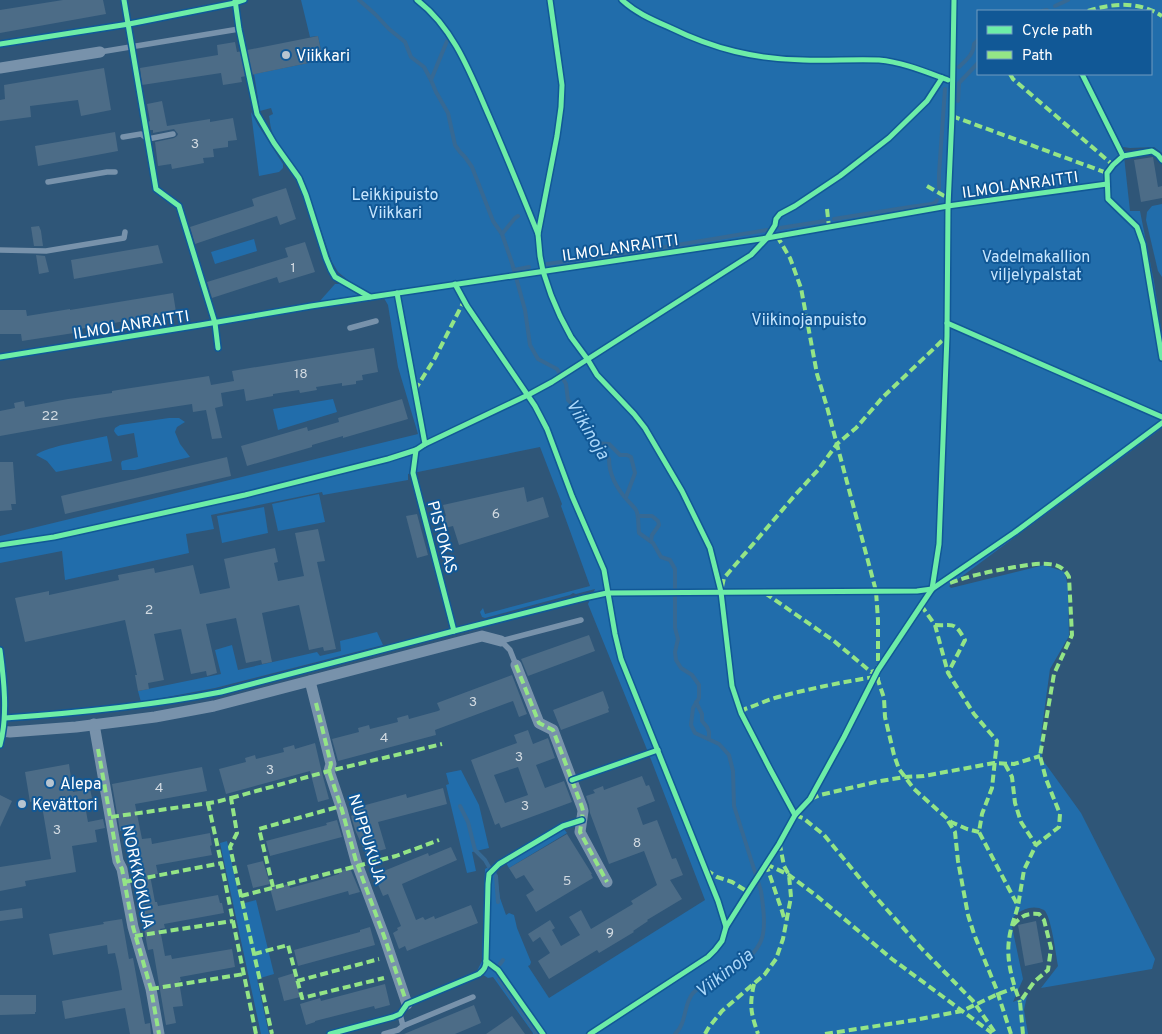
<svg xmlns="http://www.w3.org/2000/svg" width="1162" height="1034" viewBox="0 0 1162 1034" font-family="Overpass,sans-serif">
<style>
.green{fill:#216dab;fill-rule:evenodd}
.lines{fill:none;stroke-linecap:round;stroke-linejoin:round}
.stream{stroke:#366994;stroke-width:4}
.building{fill:#4c6c87;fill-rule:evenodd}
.lane{stroke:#7892ab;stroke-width:5.5}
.street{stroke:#7892ab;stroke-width:11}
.quiet{stroke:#94e586;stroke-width:4;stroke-dasharray:8 4;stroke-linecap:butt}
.cycleway-casing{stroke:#115896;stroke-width:8}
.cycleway{stroke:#6deda7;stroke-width:5}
.poi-dot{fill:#b6c4d0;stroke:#115896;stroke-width:2}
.labels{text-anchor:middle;stroke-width:4;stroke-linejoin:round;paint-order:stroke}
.number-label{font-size:14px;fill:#d2dae1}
.poi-label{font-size:16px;fill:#fff;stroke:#115896;text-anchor:start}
.street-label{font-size:16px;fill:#fff;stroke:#115896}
.park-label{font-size:16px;fill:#c7e6fe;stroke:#115896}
.water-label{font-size:18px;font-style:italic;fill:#acd8fa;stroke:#115896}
</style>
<rect width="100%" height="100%" fill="#2f5678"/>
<!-- green -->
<g class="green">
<path d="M 301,0 L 1162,0 L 1162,153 L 1154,147 L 1130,148 L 1123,147 L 1130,211 L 1140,211 L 1154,282 L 1162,336 L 1162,428 L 949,586 L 951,588 L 1044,565 L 1065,572 L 1068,588 L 1069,636 L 1050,669 L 1041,735 L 1042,759 L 1081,813 L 1155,959 L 1152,969 L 1041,988 L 1058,966 C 1056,955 1051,915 1044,910 C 1039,907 1033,907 1029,908 C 1020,911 1015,913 1011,922 L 1023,979 L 1013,1002 L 1027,996 L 1024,1010 L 1028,1034 L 533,1034 L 533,1033 L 493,977 L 488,978 L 477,971 L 482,961 L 485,869 L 490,866 L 496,870 L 500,898 L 506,915 L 509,913 L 514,915 L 517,928 L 531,962 L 530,965 L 528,966 L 549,998 L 705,900 L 650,757 L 588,604 L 595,589 L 576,594 L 573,593 L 570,595 L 485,618 L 482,617 L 480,612 L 483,608 L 485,614 L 590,586 L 561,506 L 562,504 L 540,447 L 408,474 L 408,480 L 323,495 L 322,492 L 211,515 L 214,529 L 186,534 L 189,553 L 65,580 L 62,551 L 0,563 L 0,536 L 418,434 L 398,367 L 388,305 L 381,293 L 371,293 L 349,281 L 338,272 L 332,262 L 303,178 C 295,163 274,144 271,128 C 270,125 270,120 269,116 L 273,114 L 271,108 L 260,111 L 254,74 L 323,60 L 318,36 L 310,37 ZM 978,11 L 1151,11 L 1151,74 L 978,74 Z"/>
<path d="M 251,112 L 258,125 L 283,164 L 283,168 L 279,172 L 259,176 Z"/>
<path d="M 1162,204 L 1162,277 L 1158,271 L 1146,220 L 1147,212 L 1152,206 Z"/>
<path d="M 254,239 L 257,251 L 215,264 L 211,252 Z"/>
<path d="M 335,284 L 340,284 L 360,296 L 319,302 Z"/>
<path d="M 333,399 L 337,412 L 278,430 L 273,409 Z"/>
<path d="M 169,418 L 179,418 L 185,422 L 177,427 L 175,432 L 180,444 L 190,457 L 135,470 L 122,470 L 121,463 L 122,461 L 138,457 L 134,433 L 118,436 L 116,434 L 114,431 L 115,428 L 120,425 Z"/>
<path d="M 107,436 L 112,461 L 56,472 L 47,461 L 36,455 C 47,446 90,440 107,436 Z"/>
<path d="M 319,494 L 325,522 L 278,531 L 272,504 Z"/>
<path d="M 264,507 L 268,533 L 222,543 L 217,516 Z"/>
<path d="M 377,632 L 383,645 L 215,688 L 141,702 L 138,691 L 221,674 L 215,650 L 232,645 L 238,670 L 317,652 L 320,656 L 341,651 L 340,641 Z"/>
<path d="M 461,770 L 479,805 L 489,848 L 472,852 L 476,871 L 467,873 L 446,785 L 449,784 L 446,773 Z"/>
<path d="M 564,829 L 567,833 L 509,868 L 506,863 Z"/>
<path d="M 227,841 L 241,904 L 256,900 L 274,974 L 257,979 L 269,1034 L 261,1034 L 220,843 Z"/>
</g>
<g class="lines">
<!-- stream -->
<g class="stream">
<path d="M 359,0 L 375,14 L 389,29 L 405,42 L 411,57 L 424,67 L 431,80 L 436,92 L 448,113 L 455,145 L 460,152 L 465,157 L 472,167 L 493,221 L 502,234 L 512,263 L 525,310 L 530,345 L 538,359 L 557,369 L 566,384 L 568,400 C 575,406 578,415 583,424 C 592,438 598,447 609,459 C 609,476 617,489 628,501 C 631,504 634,507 636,510 C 639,515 638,526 639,533 L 653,543 L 661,557 L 670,560 L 675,569 L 675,628 L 678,639 L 675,652 L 676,660 L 681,668 L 692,675 L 699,685 L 699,698 L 693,708 L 691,725 L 695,733 L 719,744 L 729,755 L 733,771 L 734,806 L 761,891 C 763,905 767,930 760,943 C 753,957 734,972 720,979 C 712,983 700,986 693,993 C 683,1005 687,1023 675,1034"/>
<path d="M 1055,6 L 1068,0"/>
<path d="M 1042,11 L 1047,10"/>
<path d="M 959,67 C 966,60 974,54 974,44 L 978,40"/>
<path d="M 431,80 L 447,41"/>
<path d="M 958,101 L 959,83 L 978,63"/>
<path d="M 939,188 L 939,174 L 945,89"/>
<path d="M 834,219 L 910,207 L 932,204 L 935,203 L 937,200"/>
<path d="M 780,228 L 825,221"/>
<path d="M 502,234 L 515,218 L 518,216"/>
<path d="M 547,264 L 659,248 L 767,230"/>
<path d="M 514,270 L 529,267"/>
<path d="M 595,443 L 609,444 L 620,455 L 627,455 L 631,457 L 635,473 L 626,497"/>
<path d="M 639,516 L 652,516 L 658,521 L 659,525 L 652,535 L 651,541"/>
<path d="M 696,702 L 702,714 L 702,721 L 707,727 L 709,732 L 709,739"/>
<path d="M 460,806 L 468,822 L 475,850 L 485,860 L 489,867"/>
<path d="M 496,876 L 498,902"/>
<path d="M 500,964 L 503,960"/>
<path d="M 499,979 L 537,1034"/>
</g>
</g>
<!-- building -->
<g class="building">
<path d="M 63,0 L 103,0 L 106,14 L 0,33 L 0,10 Z"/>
<path d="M 318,36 L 323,60 L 241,77 L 242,82 L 223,85 L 221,73 L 142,85 L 140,68 L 218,55 L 217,45 L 235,42 L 237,52 Z"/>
<path d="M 104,68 L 111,110 L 81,116 L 78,100 L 30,106 L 31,117 L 0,121 L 0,100 L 5,99 L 4,85 Z"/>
<path d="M 162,101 L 167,126 L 210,119 L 210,122 L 233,118 L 237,140 L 228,141 L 228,147 L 213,149 L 214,157 L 203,158 L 204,163 L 172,169 L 171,164 L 158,166 L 155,142 L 174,138 L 177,136 L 178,134 L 174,129 L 153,133 L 153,130 L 150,130 L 148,122 L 150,121 L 147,104 Z"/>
<path d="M 115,132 L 118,151 L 38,166 L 35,146 Z"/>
<path d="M 1153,157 L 1158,187 L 1162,186 L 1162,198 L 1141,202 L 1134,160 Z"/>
<path d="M 286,188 L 296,219 L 280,225 L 277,216 L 195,244 L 190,227 L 254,206 L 252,199 Z"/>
<path d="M 39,226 L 41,231 L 43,246 L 34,246 L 31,227 Z"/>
<path d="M 305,242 L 315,272 L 279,283 L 277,277 L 212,298 L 207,282 L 288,257 L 285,248 Z"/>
<path d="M 158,245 L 163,263 L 74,279 L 71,260 Z"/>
<path d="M 36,255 L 45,256 L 49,272 L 39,274 Z"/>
<path d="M 173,293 L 176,312 L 74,330 L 74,333 L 22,341 L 21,334 L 0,334 L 0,310 L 26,310 L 27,316 L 70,309 L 70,310 Z"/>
<path d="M 374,348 L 378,372 L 362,375 L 363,380 L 356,381 L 356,384 L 342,386 L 342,383 L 316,387 L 317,390 L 300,393 L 299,390 L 273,394 L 273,396 L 246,401 L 244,389 L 221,393 L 223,406 L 215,408 L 222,438 L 212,439 L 206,410 L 193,412 L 192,404 L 100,418 L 0,436 L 0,411 L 15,408 L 14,403 L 24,401 L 25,407 L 68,399 L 112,393 L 112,391 L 118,390 L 209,376 L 211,385 L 234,381 L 232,371 Z"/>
<path d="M 402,399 L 408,419 L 343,438 L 343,436 L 312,445 L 312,447 L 247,466 L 241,446 L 307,427 L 308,431 L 339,422 L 338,418 Z"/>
<path d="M 227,457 L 231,476 L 65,514 L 61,496 Z"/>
<path d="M 0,462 L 13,462 L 16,504 L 11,504 L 12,510 L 0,511 Z"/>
<path d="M 524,487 L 527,502 L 543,497 L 549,517 L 459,545 L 453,526 L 445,528 L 442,518 L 446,516 L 443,505 Z"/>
<path d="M 417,514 L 428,555 L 417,558 L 406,516 Z"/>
<path d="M 318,529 L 325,561 L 317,562 L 336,649 L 324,651 L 323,647 L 309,650 L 299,605 L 262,613 L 272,662 L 262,664 L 261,660 L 246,663 L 236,618 L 206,624 L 217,673 L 207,676 L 206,671 L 191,674 L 181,629 L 154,634 L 164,680 L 148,683 L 149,689 L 138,691 L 135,675 L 137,675 L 125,620 L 25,642 L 15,598 L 49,591 L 49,595 L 119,580 L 118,575 L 154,568 L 155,573 L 193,565 L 200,594 L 230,588 L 224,559 L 275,548 L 278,562 L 274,563 L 278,581 L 304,576 L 295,533 Z"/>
<path d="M 589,635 L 595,651 L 528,676 L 521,659 Z"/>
<path d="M 512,675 L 527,714 L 519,717 L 513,701 L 435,730 L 436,735 L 338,761 L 332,739 L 359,732 L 358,728 L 369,725 L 370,729 L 398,722 L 397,718 L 408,715 L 409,719 L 438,711 L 440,710 L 437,703 Z"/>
<path d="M 603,691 L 609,708 L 608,709 L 609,712 L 561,730 L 553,710 Z"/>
<path d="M 528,730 L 533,744 L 548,738 L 555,758 L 536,765 L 545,788 L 564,781 L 572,802 L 501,828 L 499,823 L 495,825 L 471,760 L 517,743 L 514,735 ZM 518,767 L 528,795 L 505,803 L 494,775 Z"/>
<path d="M 315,743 L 322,773 L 329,799 L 318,802 L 310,771 L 226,794 L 219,769 L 246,762 L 245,758 L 255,755 L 256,759 L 284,752 L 283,748 L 294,745 L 295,749 Z"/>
<path d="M 69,764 L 73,792 L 90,789 L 92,798 L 84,800 L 88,822 L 103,819 L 105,828 L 95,830 L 97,842 L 72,846 L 76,872 L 25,881 L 26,886 L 0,891 L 0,867 L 51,859 L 42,806 L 39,807 L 37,800 L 30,802 L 25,772 Z"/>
<path d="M 202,767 L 207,791 L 135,804 L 142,839 L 151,838 L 152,844 L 210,833 L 212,845 L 210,846 L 212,855 L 156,865 L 158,874 L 150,875 L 155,902 L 157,902 L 158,906 L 218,895 L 220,903 L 222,903 L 224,913 L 164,924 L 165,928 L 160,929 L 165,956 L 171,955 L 172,959 L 232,949 L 235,967 L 180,977 L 181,981 L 179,981 L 183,1006 L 173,1007 L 176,1023 L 166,1025 L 153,949 L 148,950 L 136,886 L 140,885 L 130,829 L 120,831 L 112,784 Z"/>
<path d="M 642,776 L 646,786 L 649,785 L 655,801 L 637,808 L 643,825 L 657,820 L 672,859 L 676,858 L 683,875 L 670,880 L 682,899 L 647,920 L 648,921 L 633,931 L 634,932 L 599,953 L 597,950 L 549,979 L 538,961 L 550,953 L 540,937 L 533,942 L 528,934 L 550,920 L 555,928 L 552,930 L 561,946 L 580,935 L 569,917 L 581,910 L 591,929 L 633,904 L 631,901 L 657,885 L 644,851 L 609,864 L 590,813 L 589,805 L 586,796 L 595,793 L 593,790 L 603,786 L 604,790 Z"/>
<path d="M 443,788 L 447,804 L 378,822 L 386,849 L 366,854 L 355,830 L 351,816 L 353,815 L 351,809 L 406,794 L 407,798 Z"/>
<path d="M 0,795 L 12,801 L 0,827 Z"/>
<path d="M 337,820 L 342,837 L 270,856 L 266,841 L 327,825 L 326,823 Z"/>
<path d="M 567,834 L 592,874 L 591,874 L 593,878 L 536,912 L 526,895 L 534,890 L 524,875 L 516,879 L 509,868 Z"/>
<path d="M 451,847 L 457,860 L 402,884 L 403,887 L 416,920 L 423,917 L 425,920 L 434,916 L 435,919 L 471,905 L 478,923 L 407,951 L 405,946 L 399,949 L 393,933 L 398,930 L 397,928 L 401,926 L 388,894 L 383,896 L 374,875 L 428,853 L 429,856 Z"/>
<path d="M 263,861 L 270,884 L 253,888 L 247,865 Z"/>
<path d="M 350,868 L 360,892 L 349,895 L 348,891 L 276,911 L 270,888 L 289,884 L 290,888 L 316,881 L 339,874 L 338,871 Z"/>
<path d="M 22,908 L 23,918 L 0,921 L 0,911 Z"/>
<path d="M 122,919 L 129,959 L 133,958 L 145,1024 L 150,1023 L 151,1034 L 130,1034 L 125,1008 L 65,1019 L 62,1001 L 122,990 L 119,971 L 115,953 L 108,954 L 107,945 L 53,955 L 49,934 L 104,924 L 103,922 Z"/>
<path d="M 1036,921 L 1043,962 L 1025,966 L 1018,925 Z"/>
<path d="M 370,927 L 375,945 L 298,966 L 294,950 L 360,932 L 360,930 Z"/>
<path d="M 294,973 L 300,997 L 284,1001 L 278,978 Z"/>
<path d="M 385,984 L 390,1005 L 375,1009 L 374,1006 L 315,1021 L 315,1022 L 306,1025 L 300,1004 L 320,998 L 321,1001 Z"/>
<path d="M 0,995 L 36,995 L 36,1012 L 35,1012 L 35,1014 L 0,1015 Z"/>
<path d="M 474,1005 L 481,1023 L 467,1029 L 455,1034 L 404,1034 Z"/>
<path d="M 512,1016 L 525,1034 L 486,1034 Z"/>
</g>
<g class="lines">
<!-- lane -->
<g class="lane">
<path d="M 100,52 L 239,29"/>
<path d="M 123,137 L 141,134 L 148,139 L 173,134"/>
<path d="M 48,182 L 107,172 L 115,172"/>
<path d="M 0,250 L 46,251 L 124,238 L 125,232"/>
<path d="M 350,328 L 376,321"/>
<path d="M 501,641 L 581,620"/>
<path d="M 501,641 L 510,650 L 516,665"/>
<path d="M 400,1014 L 403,1026 L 473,997"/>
<path d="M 384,1034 L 398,1030 L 403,1026"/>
</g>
<!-- street -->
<g class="street">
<path d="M 0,68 L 100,52"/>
<path d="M 516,665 L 539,723 L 553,730 L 582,807 L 583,811 L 580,832 L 607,882"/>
<path d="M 310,681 L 331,764 L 329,771 L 342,810 L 356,861 L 384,936 L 407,1004"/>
<path d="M 94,724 L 118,861 L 122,869 L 133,927 L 151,989 L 159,1034"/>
<path d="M 0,731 L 10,732 L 76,727 L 124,721 L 155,717 L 214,706 L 482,636 L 501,641"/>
</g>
<!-- quiet -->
<g class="quiet">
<path d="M 1088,11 C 1113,3 1139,1 1162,16"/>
<path d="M 1010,74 L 1013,79 L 1113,165"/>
<path d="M 952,116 L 1107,173"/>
<path d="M 927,186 L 948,198"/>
<path d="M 827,209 L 829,227"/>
<path d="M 777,236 L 790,258 L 801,288 L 817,374 L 827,407 L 876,591 L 878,620 L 878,680 L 884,698 L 885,717 L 894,755 L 899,769 L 914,789 L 951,822 L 967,829 L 979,832"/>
<path d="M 415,390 L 435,358 L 464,301"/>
<path d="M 950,583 C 971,575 993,571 1015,567 C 1028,565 1042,562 1055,565 C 1062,567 1066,571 1069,577 L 1072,635 L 1054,674 L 1040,756 L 1046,779 L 1060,814 L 1059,827 L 1036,845 L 1024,870 L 1018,906"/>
<path d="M 722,587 L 724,578 L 796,494 L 818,470 L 837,444 L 856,428 L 883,397 L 947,336"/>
<path d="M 765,593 L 834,641 L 871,672 L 878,670"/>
<path d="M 921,605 L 935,625 L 948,673 L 974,714 L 997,741 L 992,788 L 982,814 L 979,832 L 1018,906 C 1015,917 1010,929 1009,940 C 1006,961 1013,983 1020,1002"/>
<path d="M 935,625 C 955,626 954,621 965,640 L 948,673"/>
<path d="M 516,665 L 539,723 L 553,730 L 582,807 L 583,811 L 580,832 L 607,882"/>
<path d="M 316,703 L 331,764 L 329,771 L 342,810 L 356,861 L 384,936 L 407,1004"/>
<path d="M 741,713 L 745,709 C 757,705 769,699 782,696 C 813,688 843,682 874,677"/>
<path d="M 98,749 L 118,861 L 122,869 L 133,927 L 151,989 L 159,1034"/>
<path d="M 1005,764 L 1012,777 L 1015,803 L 1021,822 L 1036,845"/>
<path d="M 231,798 L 329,771 L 442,744"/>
<path d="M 811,799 L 820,795 L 880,781 L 905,777 L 924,776 L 994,763 L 1014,764 L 1040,756"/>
<path d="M 208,803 L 221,862 L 256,1034"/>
<path d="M 795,815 L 803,818 L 824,835 L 873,894 L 922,949 L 973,1001 L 996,1034"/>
<path d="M 111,817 L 216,802 L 231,798 L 237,833 L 230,847 L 272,1034"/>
<path d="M 948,821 L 955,832 L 958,861 L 968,915 L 974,934 L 996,988 L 1011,1034"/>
<path d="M 766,864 L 789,875 L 818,897 L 892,959 L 992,1033"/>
<path d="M 766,864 L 782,911 L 785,921"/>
<path d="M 706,870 L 717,877 L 732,882 L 748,892"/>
<path d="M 124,882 L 222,863"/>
<path d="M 273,887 L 259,829 L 341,806"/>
<path d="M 241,896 L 396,856 L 439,840"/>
<path d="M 1013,925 C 1022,916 1025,913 1039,914 L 1044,920 L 1051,948 L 1048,970 L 1034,982 L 1020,1002 L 1023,1034"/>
<path d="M 135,936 L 233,921"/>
<path d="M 254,954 L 288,945 L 302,998 L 384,978"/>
<path d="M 297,981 L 379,959"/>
<path d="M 754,984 C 749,1006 751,1013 758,1034"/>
<path d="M 151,989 L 244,974"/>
<path d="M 705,1034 L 709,1027 L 722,1011 L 765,974 L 776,959 L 783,939 L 791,897 L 789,875 L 784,866 L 780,845"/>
<path d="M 825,1034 L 915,1020 L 962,1011 L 998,994 L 1015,988"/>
</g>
<defs>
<g id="cycleway">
<path d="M 124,0 L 156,189 L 179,206 L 215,323 L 218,348"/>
<path d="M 235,0 L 239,29 L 257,114 L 274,143 L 299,178 L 306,195 L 326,258 L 331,270 L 335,277 L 370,297"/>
<path d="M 417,0 C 454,28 471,75 489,116 C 506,155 522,195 538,234 L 540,256 L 543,271 L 551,295 L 560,316 L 571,337 L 588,360 L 597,375 L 634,414 L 645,428 L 682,491 L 710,548 L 721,592 L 732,686 L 741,713 L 770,769 L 795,815"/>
<path d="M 622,0 C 636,13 653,20 671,28 C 714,49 755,59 803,60 C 828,61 853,59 879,60 C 902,62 926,72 948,80"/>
<path d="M 0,44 L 129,24 L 235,3 L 244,0"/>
<path d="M 1082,74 L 1123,156"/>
<path d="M 1162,160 L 1158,155 L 1152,151 L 1123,156 L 1113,165 L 1107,173 L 1108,199 L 1137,227 L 1143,244 L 1162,358"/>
<path d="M 538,234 L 557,136 L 561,107 L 562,85 L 550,0"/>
<path d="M 455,284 L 467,306 L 535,406 L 547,429 L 572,496 L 604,570 L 615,634 L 621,659 L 718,901 L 726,927"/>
<path d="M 947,323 L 1162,417"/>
<path d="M 0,357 L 200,325 L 311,306 L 767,238 L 948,206 L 1107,184"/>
<path d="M 425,444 L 528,395 L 552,382 L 751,255 L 767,238 L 775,225 L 776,219 L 780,214 L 795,206 L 840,176 L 889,138 L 927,101 L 942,78"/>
<path d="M 416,450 L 413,473 L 454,631"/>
<path d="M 0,545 L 54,537 L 245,495 L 388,459 L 416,450 L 425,444 L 397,293"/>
<path d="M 932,589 L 939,544 L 947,336 L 948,206 L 952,116 L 954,0"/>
<path d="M 0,650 C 4,680 8,716 0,745"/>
<path d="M 5,718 C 77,713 149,706 221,692 L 454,631 L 584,598 L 607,593 L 917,591 L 932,589"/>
<path d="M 572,780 L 658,750"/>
<path d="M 486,961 L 498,970 L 543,1034"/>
<path d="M 330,1034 L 393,1017 L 400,1014 L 407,1004 L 479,974 C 484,970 486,967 486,961 L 488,884 L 489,874 L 499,864 L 563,826 L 582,820"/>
<path d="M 590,1034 L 708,957 L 715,950 L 722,941 L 726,927 L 750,889 L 779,844 L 795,815 L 810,799 L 844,737 L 878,670 L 932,589 L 1014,533 L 1162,423"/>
</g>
</defs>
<!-- cycleway casing -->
<use href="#cycleway" class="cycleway-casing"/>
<!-- cycleway -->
<use href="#cycleway" class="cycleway"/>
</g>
<!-- markers -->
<g class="poi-dot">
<circle cx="286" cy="55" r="5"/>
<circle cx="50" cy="783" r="5"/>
<circle cx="22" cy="804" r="5"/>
</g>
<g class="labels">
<!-- number labels -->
<g class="number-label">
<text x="195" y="148">3</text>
<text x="293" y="272">1</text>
<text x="301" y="378">18</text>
<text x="50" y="420">22</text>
<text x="496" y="518">6</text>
<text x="149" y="614">2</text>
<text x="473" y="706">3</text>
<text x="384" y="742">4</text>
<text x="519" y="761">3</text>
<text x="270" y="774">3</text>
<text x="159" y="792">4</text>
<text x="525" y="810">3</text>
<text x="57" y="834">3</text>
<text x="637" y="847">8</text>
<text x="567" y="885">5</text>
<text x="610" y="937">9</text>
</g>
<!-- poi labels -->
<g class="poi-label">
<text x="296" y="61">Viikkari</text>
<text x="60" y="789">Alepa</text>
<text x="32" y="810">Kevättori</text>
</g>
<!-- street labels -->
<g class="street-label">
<text transform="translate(1020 184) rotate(-8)" y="6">ILMOLANRAITTI</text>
<text transform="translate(620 247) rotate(-8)" y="6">ILMOLANRAITTI</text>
<text transform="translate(131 324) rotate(-9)" y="6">ILMOLANRAITTI</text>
<text transform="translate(443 537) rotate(75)" y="6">PISTOKAS</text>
<text transform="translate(368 839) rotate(73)" y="6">NUPPUKUJA</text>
<text transform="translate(139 877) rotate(78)" y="6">NORKKOKUJA</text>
</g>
<!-- park labels -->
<g class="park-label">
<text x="395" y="200">Leikkipuisto<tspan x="395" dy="18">Viikkari</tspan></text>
<text x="1036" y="262">Vadelmakallion<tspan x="1036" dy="18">viljelypalstat</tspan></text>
<text x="809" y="325">Viikinojanpuisto</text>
</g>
<!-- water labels -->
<g class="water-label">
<text transform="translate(588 429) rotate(59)" y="6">Viikinoja</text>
<text transform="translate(724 973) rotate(-38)" y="6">Viikinoja</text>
</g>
</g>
<!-- legend -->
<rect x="977" y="10" width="175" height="65" fill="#115896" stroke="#709bc0"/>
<rect x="987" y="26" width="25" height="8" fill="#6deda7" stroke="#709bc0"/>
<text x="1022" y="35" font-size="15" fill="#ffffff">Cycle path</text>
<rect x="987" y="51" width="25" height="8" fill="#94e586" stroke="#709bc0"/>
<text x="1022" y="60" font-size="15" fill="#ffffff">Path</text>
</svg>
